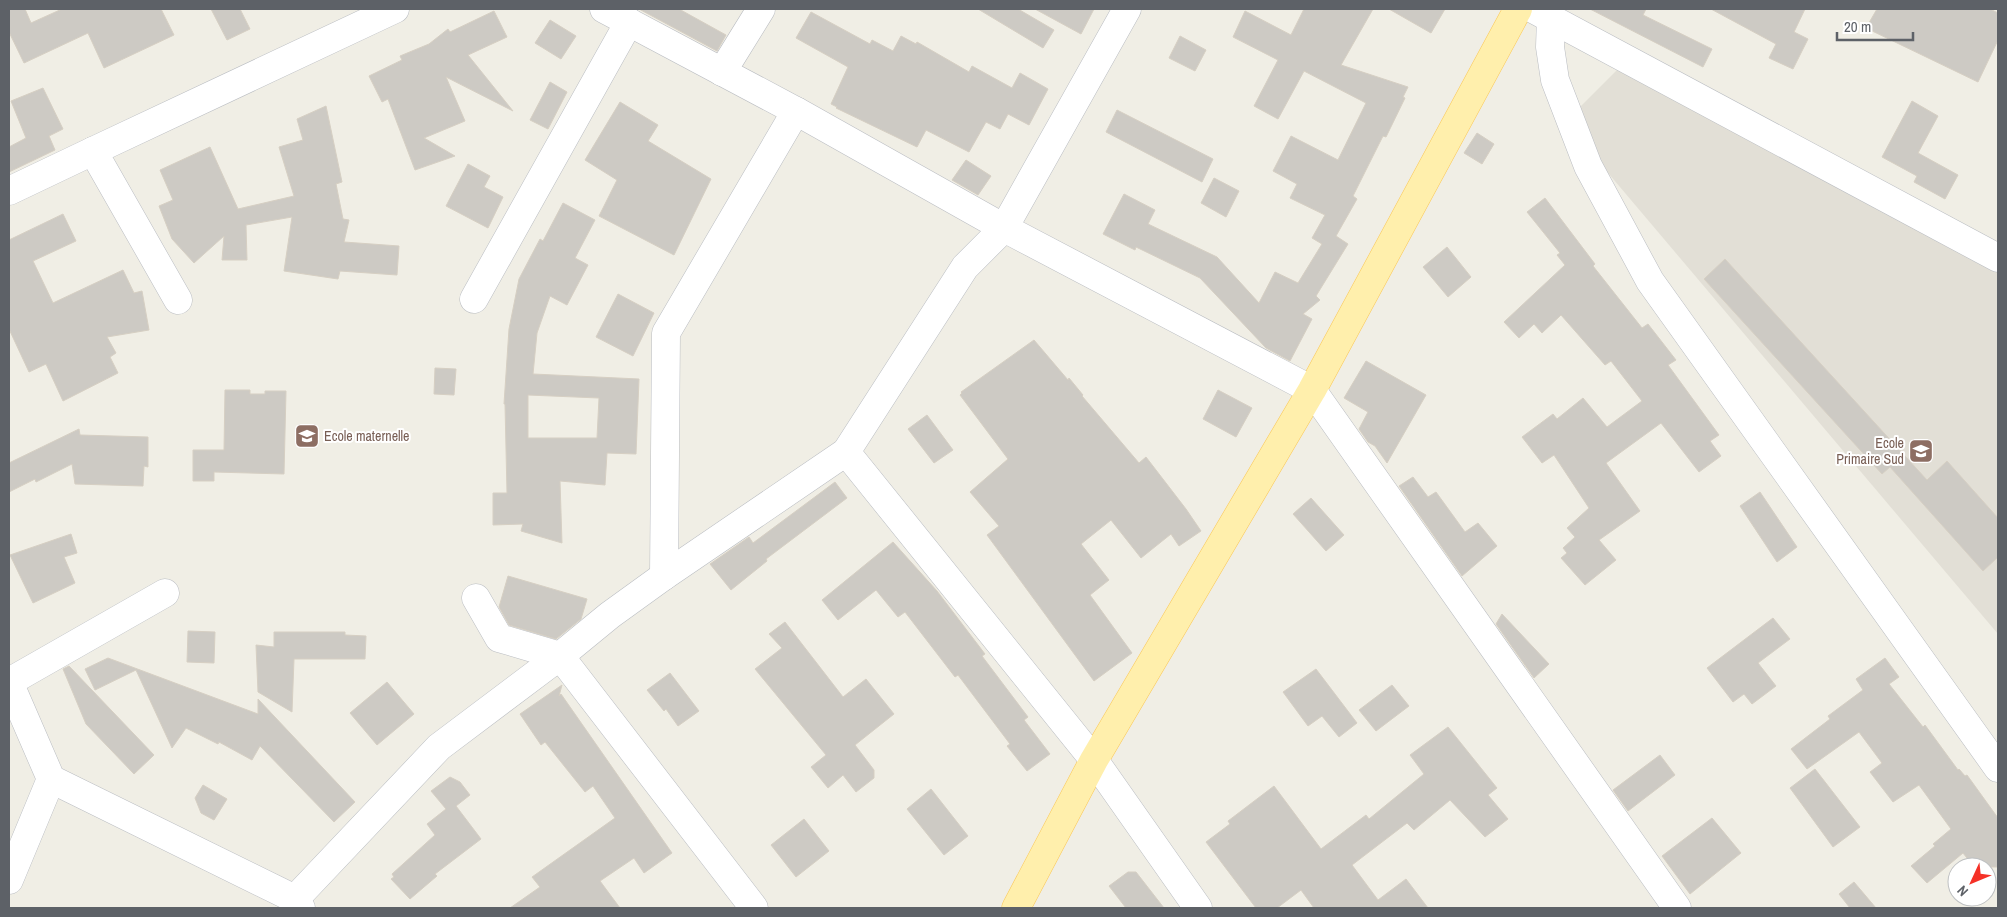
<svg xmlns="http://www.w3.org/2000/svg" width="2007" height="917" viewBox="0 0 2007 917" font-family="'Archivo Narrow',sans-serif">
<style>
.education{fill:#e2dfd6}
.building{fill:#cdcac4;stroke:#d6cfc3;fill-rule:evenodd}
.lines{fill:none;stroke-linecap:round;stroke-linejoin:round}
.minor-casing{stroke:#babdc2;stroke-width:29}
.major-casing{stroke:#fbc754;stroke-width:29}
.minor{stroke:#fff;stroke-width:28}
.major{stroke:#ffefac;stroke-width:28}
.labels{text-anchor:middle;stroke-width:4;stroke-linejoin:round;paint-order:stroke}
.education-label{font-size:14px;fill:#785e54;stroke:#fff;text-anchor:start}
</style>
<rect width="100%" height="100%" fill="#f0eee5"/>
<!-- education -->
<path class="education" d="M 1623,64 L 1998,269 L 1998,634 L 1565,122 Z"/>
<!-- building -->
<g class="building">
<path d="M 9,9 L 25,9 L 31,23 L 62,9 L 161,9 L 174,35 L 104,68 L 88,33 L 24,63 L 9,32 Z"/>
<path d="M 211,9 L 240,9 L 250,29 L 227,40 Z"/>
<path d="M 639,9 L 679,9 L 726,35 L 717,51 Z"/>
<path d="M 978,9 L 1018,9 L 1054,30 L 1043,48 Z"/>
<path d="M 1035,9 L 1094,9 L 1081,34 Z"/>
<path d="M 1304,9 L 1373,9 L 1341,65 L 1408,87 L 1403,97 L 1405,98 L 1386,137 L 1383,136 L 1353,196 L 1357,199 L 1336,236 L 1348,244 L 1316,296 L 1320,300 L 1303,314 L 1312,319 L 1290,361 L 1266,348 L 1200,278 L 1136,247 L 1135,250 L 1103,234 L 1124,194 L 1155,210 L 1148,224 L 1217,257 L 1259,303 L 1275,272 L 1298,283 L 1322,244 L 1312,238 L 1325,215 L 1290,198 L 1297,184 L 1273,171 L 1291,136 L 1338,160 L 1366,103 L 1304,71 L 1278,119 L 1254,106 L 1278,60 L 1233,37 L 1245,11 L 1291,35 Z"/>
<path d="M 1389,9 L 1445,9 L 1431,33 Z"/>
<path d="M 1590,9 L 1646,9 L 1643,15 L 1712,49 L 1703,67 Z"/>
<path d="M 1711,9 L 1805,9 L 1794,32 L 1808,39 L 1793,69 L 1769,58 L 1776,44 Z"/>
<path d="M 1877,9 L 1990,9 L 1998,13 L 1998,40 L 1978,82 L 1866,28 Z"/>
<path d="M 494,11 L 507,37 L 468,55 L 513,111 L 446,77 L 465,121 L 424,138 L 455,156 L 415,170 L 388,99 L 382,102 L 369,76 L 402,60 L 400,56 L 429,44 L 448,29 L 450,32 Z"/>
<path d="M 811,12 L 870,44 L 872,40 L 893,51 L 901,36 L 916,44 L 917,42 L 969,72 L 972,66 L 1012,88 L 1020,73 L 1048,89 L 1029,125 L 1008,114 L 1000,129 L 986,122 L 969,152 L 926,130 L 917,147 L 836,108 L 837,107 L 831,104 L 848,67 L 796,38 Z"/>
<path d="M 550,20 L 576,36 L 561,59 L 535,43 Z"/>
<path d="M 1180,36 L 1206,50 L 1195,71 L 1169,58 Z"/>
<path d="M 550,82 L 567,92 L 548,129 L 530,120 Z"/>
<path d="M 43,88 L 63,129 L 49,136 L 55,150 L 9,172 L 9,147 L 26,138 L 11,101 Z"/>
<path d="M 1912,101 L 1938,116 L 1918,153 L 1958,175 L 1945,199 L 1914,182 L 1917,176 L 1882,157 Z"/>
<path d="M 620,102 L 658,125 L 648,141 L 711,179 L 674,255 L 599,216 L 617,180 L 585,160 Z"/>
<path d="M 326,106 L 342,182 L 336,184 L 343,219 L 349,220 L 344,242 L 399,246 L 397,275 L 340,271 L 338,279 L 284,271 L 292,217 L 246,225 L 247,260 L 222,260 L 224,236 L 194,263 L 172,239 L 159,206 L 173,200 L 160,170 L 210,147 L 238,209 L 294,196 L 279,147 L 303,140 L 297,119 Z"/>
<path d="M 1117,110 L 1213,159 L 1202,182 L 1106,132 Z"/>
<path d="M 1477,133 L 1494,144 L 1482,164 L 1464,153 Z"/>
<path d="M 966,160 L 991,176 L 978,195 L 952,180 Z"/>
<path d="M 468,164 L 490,176 L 484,187 L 503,197 L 488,228 L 446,206 Z"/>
<path d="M 1214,178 L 1239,191 L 1226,217 L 1201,203 Z"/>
<path d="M 1545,198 L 1595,264 L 1593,266 L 1642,328 L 1648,324 L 1676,360 L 1668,365 L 1719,435 L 1710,441 L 1721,456 L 1699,472 L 1661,423 L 1606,463 L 1640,511 L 1599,540 L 1616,560 L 1585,585 L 1561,558 L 1567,553 L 1563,548 L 1575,537 L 1567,528 L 1589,508 L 1554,455 L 1542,463 L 1522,437 L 1553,414 L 1557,419 L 1583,398 L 1607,427 L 1642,401 L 1611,361 L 1605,365 L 1561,315 L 1542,333 L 1534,324 L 1519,338 L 1504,322 L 1565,265 L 1557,255 L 1560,253 L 1527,212 Z"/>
<path d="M 563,203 L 595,220 L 575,258 L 588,265 L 567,305 L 550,296 L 537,333 L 533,374 L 639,379 L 636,454 L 607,453 L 605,485 L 560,481 L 562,543 L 521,531 L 523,524 L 493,525 L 493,493 L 507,493 L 505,404 L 504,404 L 509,329 L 519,279 L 540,239 L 543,241 ZM 528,395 L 599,398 L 597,438 L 528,438 Z"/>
<path d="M 63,214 L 76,241 L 33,261 L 53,303 L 123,270 L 134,293 L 142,291 L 149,330 L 107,337 L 116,353 L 110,357 L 118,373 L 63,401 L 46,364 L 29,372 L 9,329 L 9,240 Z"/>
<path d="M 1447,247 L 1471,277 L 1448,297 L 1423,267 Z"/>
<path d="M 1725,259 L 1927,480 L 1947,461 L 1998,518 L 1998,557 L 1983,571 L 1890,467 L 1882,474 L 1704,279 Z"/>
<path d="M 618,294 L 654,313 L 633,356 L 596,337 Z"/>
<path d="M 1034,340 L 1068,380 L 1069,378 L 1083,395 L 1082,396 L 1139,463 L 1146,457 L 1186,509 L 1201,531 L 1179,546 L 1171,534 L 1141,558 L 1111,520 L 1081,544 L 1109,580 L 1090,595 L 1132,653 L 1094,681 L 987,535 L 999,526 L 970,492 L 1008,459 L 960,395 L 962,393 L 961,392 Z"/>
<path d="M 1366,361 L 1426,395 L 1387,463 L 1375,446 L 1368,442 L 1359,429 L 1368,412 L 1344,398 Z"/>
<path d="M 435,368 L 456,369 L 454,395 L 434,394 Z"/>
<path d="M 225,390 L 250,390 L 250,394 L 265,394 L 265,391 L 286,391 L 284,474 L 214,472 L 214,481 L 193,481 L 193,450 L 224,450 Z"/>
<path d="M 1218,390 L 1252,408 L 1236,437 L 1203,419 Z"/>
<path d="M 927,415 L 953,450 L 934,463 L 908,429 Z"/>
<path d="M 79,429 L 80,435 L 148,437 L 148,467 L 144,466 L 143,486 L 75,484 L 72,464 L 36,482 L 35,479 L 9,492 L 9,463 Z"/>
<path d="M 1413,477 L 1428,497 L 1436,492 L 1465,532 L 1478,523 L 1497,546 L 1462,576 L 1399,486 Z"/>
<path d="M 835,482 L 847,498 L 766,559 L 767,561 L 731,590 L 710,564 L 749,537 L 753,543 Z"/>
<path d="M 1760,492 L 1797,547 L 1777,562 L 1740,506 Z"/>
<path d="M 1311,498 L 1344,535 L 1326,551 L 1293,514 Z"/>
<path d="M 71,534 L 77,553 L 64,557 L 75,583 L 33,603 L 10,555 Z"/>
<path d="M 893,542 L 937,591 L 985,654 L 982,656 L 1028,717 L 1024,720 L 1050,754 L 1027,771 L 1007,746 L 1010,744 L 958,675 L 955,677 L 905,612 L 898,617 L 876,590 L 838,620 L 822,600 Z"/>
<path d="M 508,576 L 587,599 L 581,619 L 556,639 L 509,625 L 499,607 Z"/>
<path d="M 1502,614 L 1549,664 L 1534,678 L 1496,624 Z"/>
<path d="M 1773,618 L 1790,639 L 1758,663 L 1776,686 L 1752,704 L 1744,694 L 1733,702 L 1707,668 Z"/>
<path d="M 785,622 L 843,697 L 866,679 L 894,714 L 855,745 L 874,770 L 874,778 L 856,792 L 843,775 L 828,788 L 811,767 L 826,755 L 755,669 L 782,648 L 769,634 Z"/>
<path d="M 188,631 L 215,632 L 214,663 L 187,662 Z"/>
<path d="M 274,632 L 345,632 L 345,635 L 366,636 L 365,659 L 294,659 L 292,712 L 258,692 L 256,645 L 274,647 Z"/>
<path d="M 108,658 L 258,714 L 258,699 L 355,802 L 334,822 L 260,746 L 252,760 L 219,742 L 218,744 L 186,728 L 172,748 L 136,670 L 95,690 L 85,669 Z"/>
<path d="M 1885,658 L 1899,677 L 1889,684 L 1923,727 L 1925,725 L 1958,770 L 1959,769 L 1965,776 L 1967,775 L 1998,818 L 1998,867 L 1974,867 L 1963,853 L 1927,883 L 1911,866 L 1935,846 L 1933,844 L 1951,829 L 1919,785 L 1893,802 L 1870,772 L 1882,763 L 1859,732 L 1807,769 L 1791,749 L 1830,719 L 1828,716 L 1863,690 L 1856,679 Z"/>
<path d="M 69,666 L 154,755 L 134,774 L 86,724 L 63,669 Z"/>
<path d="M 1316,669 L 1357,723 L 1339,737 L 1322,716 L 1308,726 L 1283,692 Z"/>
<path d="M 670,673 L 699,711 L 678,726 L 666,709 L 664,711 L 647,690 Z"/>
<path d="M 387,682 L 414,714 L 377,745 L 350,713 Z"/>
<path d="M 562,685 L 559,696 L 561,694 L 672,853 L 644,873 L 634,858 L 600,881 L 620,908 L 510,908 L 540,887 L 532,877 L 615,818 L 593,786 L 585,792 L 545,742 L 541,745 L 520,714 Z"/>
<path d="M 1392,685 L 1409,706 L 1376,731 L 1359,710 Z"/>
<path d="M 1448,727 L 1497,788 L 1488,795 L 1508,819 L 1485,837 L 1450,800 L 1414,830 L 1407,823 L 1352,865 L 1378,900 L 1406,879 L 1428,908 L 1314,908 L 1301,890 L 1277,908 L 1256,908 L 1206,842 L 1230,824 L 1228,821 L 1274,786 L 1321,849 L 1366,815 L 1369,819 L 1424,774 L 1410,755 Z"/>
<path d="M 1660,755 L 1675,775 L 1628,811 L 1613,790 Z"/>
<path d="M 1815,769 L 1860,827 L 1833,847 L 1790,788 Z"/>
<path d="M 450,777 L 460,782 L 470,795 L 456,806 L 481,839 L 435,874 L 437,876 L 410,899 L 391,879 L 394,877 L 392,874 L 435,835 L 427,824 L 446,809 L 431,791 Z"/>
<path d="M 203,785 L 227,799 L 214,820 L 201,813 L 195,798 Z"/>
<path d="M 931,789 L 968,836 L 944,855 L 907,809 Z"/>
<path d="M 1712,818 L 1741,853 L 1690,894 L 1662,856 Z"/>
<path d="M 804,819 L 829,851 L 796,877 L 771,845 Z"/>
<path d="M 1128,872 L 1136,872 L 1164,908 L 1126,908 L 1109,886 Z"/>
<path d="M 1854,882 L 1876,908 L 1850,908 L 1839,894 Z"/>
</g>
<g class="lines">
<defs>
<g id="minor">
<path d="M 604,9 L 796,111 L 1004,228 L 1312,390 L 1677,908"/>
<path d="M 1533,9 L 1998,258"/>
<path d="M 1551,18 L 1550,47 L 1555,80 L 1588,166 L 1650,281 L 1998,768"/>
<path d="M 722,72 L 761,9"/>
<path d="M 9,191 L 93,151"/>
<path d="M 474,299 L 629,22"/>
<path d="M 178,300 L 93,151 L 395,9"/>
<path d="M 846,452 L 1094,760 L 1198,908"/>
<path d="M 664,576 L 666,333 L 796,111"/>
<path d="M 476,598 L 499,638 L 560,656 L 610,615 L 664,576 L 846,452 L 965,267 L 1004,228 L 1127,9"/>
<path d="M 9,682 L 51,779 L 295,899 L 301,908"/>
<path d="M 9,682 L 165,593"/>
<path d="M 9,880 L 51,779"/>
<path d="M 295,899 L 439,747 L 560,656 L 754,908"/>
</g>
<path id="major" d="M 1016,908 L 1094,760 L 1312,390 L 1518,9"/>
</defs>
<!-- minor casing -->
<use href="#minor" class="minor-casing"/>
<!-- major casing -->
<use href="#major" class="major-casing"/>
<!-- minor -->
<use href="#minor" class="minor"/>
<!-- major -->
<use href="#major" class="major"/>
</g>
<!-- icons -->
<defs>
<symbol id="school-square" viewBox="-11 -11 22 22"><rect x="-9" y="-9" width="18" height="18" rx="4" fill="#8d6e63" stroke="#fff"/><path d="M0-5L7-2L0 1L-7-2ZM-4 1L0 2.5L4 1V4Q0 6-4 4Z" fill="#fff"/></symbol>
</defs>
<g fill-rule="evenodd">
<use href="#school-square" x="293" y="422" width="28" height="28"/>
<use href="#school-square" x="1907" y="437" width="28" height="28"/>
</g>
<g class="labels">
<!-- education labels -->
<g class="education-label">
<text x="324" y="441">Ecole maternelle</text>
<text x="1904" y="448" text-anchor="end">Ecole<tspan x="1904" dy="16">Primaire Sud</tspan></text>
</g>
</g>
<!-- border -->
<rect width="2007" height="917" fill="none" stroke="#5d6167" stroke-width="20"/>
<!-- north arrow -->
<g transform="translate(1972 882) rotate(226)"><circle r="24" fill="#ffffff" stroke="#bec0c2"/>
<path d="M0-4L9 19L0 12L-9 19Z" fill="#f53127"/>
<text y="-8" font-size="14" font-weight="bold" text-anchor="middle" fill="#5d6167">N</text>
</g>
<!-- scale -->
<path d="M1837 32v8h76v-8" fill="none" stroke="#5d6167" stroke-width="2.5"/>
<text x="1844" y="32" font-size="15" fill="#5d6167" stroke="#ffffff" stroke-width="4" paint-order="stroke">20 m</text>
</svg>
